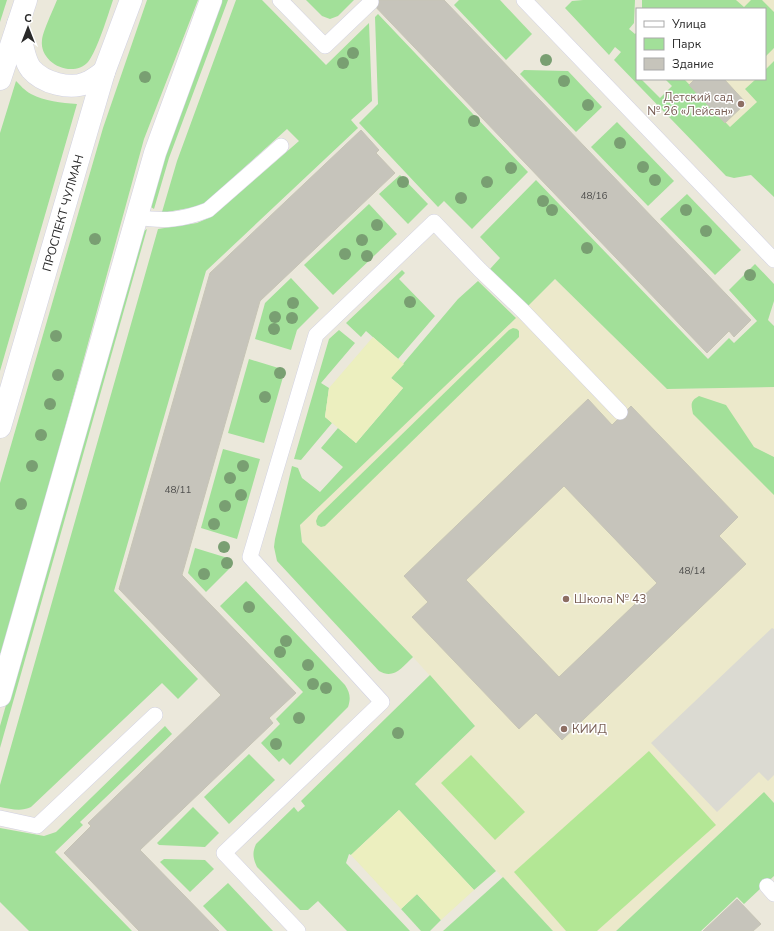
<svg xmlns="http://www.w3.org/2000/svg" width="774" height="931" viewBox="0 0 774 931" font-family="'Nunito Sans',sans-serif">
<style>
.education{fill:#ece9cb}
.green{fill:#a2e099}
.sand{fill:#ecefbf}
.pitch{fill:#b3e795}
.plaza{fill:#dbdad2}
.building{fill:#c6c4bb;stroke:#c6c4b5;fill-rule:evenodd}
.lines{fill:none;stroke-linecap:round;stroke-linejoin:round}
.lane-casing{stroke:#d1d1e2;stroke-width:16}
.street-casing{stroke:#d1d1e2;stroke-width:23}
.secondary-casing{stroke:#d1d1e2;stroke-width:23}
.lane{stroke:#fff;stroke-width:15}
.street{stroke:#fff;stroke-width:22}
.secondary{stroke:#fff;stroke-width:22}
.tree{fill:#799f72}
.education-dot{fill:#8d6e63;stroke:#fff;stroke-width:1.5}
.labels{text-anchor:middle;stroke-width:3;stroke-linejoin:round;paint-order:stroke}
.number-label{font-size:10px;fill:#50504e}
.education-label{font-size:12px;fill:#785e54;stroke:#fff;text-anchor:start}
.street-label{font-size:12px;fill:#292929;stroke:#fff}
</style>
<rect width="100%" height="100%" fill="#ebe8db"/>
<!-- education -->
<g class="education">
<path d="M 697,0 L 774,0 L 774,173 L 684,79 L 765,79 L 765,9 L 688,9 Z"/>
<path d="M 555,279 L 667,389 L 774,387 L 774,803 L 764,793 L 616,931 L 553,931 L 415,784 L 475,726 L 413,657 L 302,542 L 300,525 Z"/>
</g>
<!-- green -->
<g class="green">
<path d="M 0,0 L 7,0 L 0,22 Z"/>
<path d="M 57,0 L 113,0 C 108,15 97,51 88,62 C 72,79 39,63 42,40 C 43,31 53,10 57,0 Z"/>
<path d="M 147,0 L 198,0 L 144,139 L 3,654 L 0,653 L 0,483 L 103,128 Z"/>
<path d="M 220,0 L 228,0 L 169,158 L 154,209 L 151,207 L 164,156 Z"/>
<path d="M 236,0 L 262,0 L 326,65 L 369,23 L 372,101 L 351,120 L 358,128 L 206,271 L 114,591 L 198,679 L 178,699 L 162,683 L 31,807 C 21,812 11,809 0,807 L 0,785 L 158,229 L 197,223 L 213,216 L 299,141 L 287,129 L 205,203 L 195,207 L 167,212 L 162,212 L 177,161 Z"/>
<path d="M 306,0 L 354,0 L 338,16 L 330,19 L 322,16 Z"/>
<path d="M 459,0 L 500,0 L 532,34 L 506,60 L 454,5 Z"/>
<path d="M 583,0 L 635,0 L 634,23 L 629,29 L 635,34 L 637,32 L 637,72 L 636,73 L 637,75 L 637,79 L 641,79 L 660,98 L 672,86 L 665,79 L 686,79 L 685,80 L 730,127 L 757,102 L 745,89 L 756,79 L 765,79 L 765,70 L 774,61 L 774,197 L 751,175 L 734,178 L 726,176 L 614,60 L 621,52 L 615,47 L 609,55 L 565,8 L 572,1 Z"/>
<path d="M 642,0 L 736,0 L 744,7 L 751,0 L 762,0 L 774,12 L 774,48 L 765,57 L 765,9 L 642,9 Z"/>
<path d="M 378,14 L 528,172 L 472,229 L 444,201 L 438,207 L 359,123 L 378,104 L 375,17 Z"/>
<path d="M 524,70 L 568,71 L 602,107 L 576,132 L 520,74 Z"/>
<path d="M 16,81 C 20,85 25,91 31,94 C 45,101 61,103 77,104 L 0,371 L 0,133 Z"/>
<path d="M 617,122 L 674,181 L 648,206 L 591,147 Z"/>
<path d="M 400,175 L 428,204 L 408,224 L 379,194 Z"/>
<path d="M 536,180 L 708,359 L 729,338 L 734,343 L 757,321 L 729,290 L 755,264 L 774,284 L 774,301 L 768,320 L 774,326 L 774,387 L 667,389 L 555,279 L 528,306 L 490,269 L 500,258 L 480,237 Z"/>
<path d="M 687,194 L 741,250 L 715,275 L 660,219 Z"/>
<path d="M 369,204 L 397,234 L 333,295 L 304,265 Z"/>
<path d="M 147,229 L 0,748 L 0,726 L 141,233 Z"/>
<path d="M 402,270 L 405,273 L 399,279 L 435,316 L 398,359 L 366,331 L 361,337 L 346,323 Z"/>
<path d="M 291,278 L 319,308 L 297,330 L 291,350 L 255,339 L 265,303 Z"/>
<path d="M 478,281 L 516,318 L 300,525 L 302,542 L 413,657 C 402,667 394,680 379,671 L 277,561 L 274,547 L 275,539 L 292,466 L 298,468 L 302,478 L 320,492 L 343,467 L 321,448 L 338,428 L 356,443 L 403,388 L 391,378 L 458,299 Z"/>
<path d="M 513,328 L 517,329 L 519,331 L 519,337 L 325,526 L 321,527 L 317,525 L 316,521 L 318,516 L 509,330 Z"/>
<path d="M 339,330 L 355,343 L 321,383 L 329,388 L 325,417 L 332,423 L 301,460 L 294,459 L 329,339 Z"/>
<path d="M 249,359 L 285,370 L 264,443 L 228,433 Z"/>
<path d="M 699,396 L 726,405 L 754,447 L 774,457 L 774,495 L 693,414 C 691,404 690,401 699,396 Z"/>
<path d="M 223,449 L 260,459 L 237,539 L 201,528 Z"/>
<path d="M 195,548 L 231,559 L 232,566 L 206,592 L 188,573 Z"/>
<path d="M 246,581 L 345,685 C 350,693 351,698 348,707 L 290,765 L 283,758 L 279,762 L 261,743 L 280,724 L 276,719 L 303,692 L 220,606 Z"/>
<path d="M 430,675 L 475,726 L 415,784 L 496,871 L 474,890 L 399,810 L 351,855 L 349,854 L 346,863 L 410,931 L 347,931 L 318,901 L 308,910 L 300,910 L 257,867 C 253,858 252,853 256,844 L 294,807 L 298,812 L 305,806 L 301,801 Z"/>
<path d="M 165,726 L 172,734 L 80,822 L 83,825 L 55,852 L 132,931 L 29,931 L 0,902 L 0,828 L 44,836 L 56,832 Z"/>
<path d="M 249,754 L 275,780 L 229,824 L 204,797 Z"/>
<path d="M 764,792 L 774,803 L 774,876 L 744,904 L 737,897 L 701,931 L 616,931 Z"/>
<path d="M 193,807 L 219,833 L 205,847 L 159,845 L 157,843 Z"/>
<path d="M 164,859 L 205,860 L 214,869 L 190,892 L 160,862 Z"/>
<path d="M 503,877 L 553,931 L 443,931 Z"/>
<path d="M 228,883 L 273,931 L 227,931 L 203,906 Z"/>
<path d="M 417,894 L 441,920 L 430,931 L 421,931 L 401,909 Z"/>
</g>
<!-- sand -->
<g class="sand">
<path d="M 373,337 L 404,364 L 391,378 L 403,388 L 356,443 L 325,417 L 329,388 Z"/>
<path d="M 399,810 L 474,890 L 441,920 L 417,894 L 401,909 L 351,855 Z"/>
</g>
<!-- pitch -->
<g class="pitch">
<path d="M 649,751 L 716,825 L 597,931 L 566,931 L 514,872 Z"/>
<path d="M 471,755 L 525,812 L 495,840 L 441,783 Z"/>
</g>
<!-- plaza -->
<path class="plaza" d="M 772,628 L 774,629 L 774,775 L 768,781 L 759,772 L 717,812 L 651,743 Z"/>
<!-- building -->
<g class="building">
<path d="M 369,0 L 444,0 L 751,320 L 734,337 L 729,331 L 707,353 Z"/>
<path d="M 695,79 L 724,79 L 746,103 L 725,123 L 689,85 Z"/>
<path d="M 361,130 L 379,150 L 376,153 L 395,173 L 260,301 L 182,575 L 296,693 L 269,718 L 273,723 L 140,850 L 219,931 L 139,931 L 64,853 L 91,826 L 88,823 L 221,695 L 119,589 L 210,273 Z"/>
<path d="M 588,399 L 612,425 L 631,406 L 738,517 L 719,536 L 746,564 L 562,740 L 536,713 L 519,729 L 412,617 L 428,602 L 404,576 ZM 564,486 L 657,583 L 559,677 L 466,580 Z"/>
<path d="M 737,899 L 761,924 L 753,931 L 703,931 Z"/>
</g>
<g class="lines">
<defs>
<g id="lane">
<path d="M 280,0 L 325,46 L 371,2"/>
<path d="M 524,0 L 774,260"/>
<path d="M 137,217 C 164,222 182,220 208,210 L 281,146"/>
<path d="M 0,818 L 37,826 L 155,715"/>
<path d="M 767,886 L 774,894"/>
<path d="M 298,931 L 224,853 L 382,702 L 250,557 L 316,335 L 434,222 L 480,270 L 523,311 L 620,412"/>
</g>
<path id="street" d="M 0,696 L 155,153 L 211,0"/>
<g id="secondary">
<path d="M 18,24 C 21,37 23,59 31,69 C 43,83 70,90 86,83 C 92,81 99,75 104,72"/>
<path d="M 0,79 L 26,0"/>
<path d="M 0,427 L 104,72 L 131,0"/>
</g>
</defs>
<!-- lane casing -->
<use href="#lane" class="lane-casing"/>
<!-- street casing -->
<use href="#street" class="street-casing"/>
<!-- secondary casing -->
<use href="#secondary" class="secondary-casing"/>
<!-- lane -->
<use href="#lane" class="lane"/>
<!-- street -->
<use href="#street" class="street"/>
<!-- secondary -->
<use href="#secondary" class="secondary"/>
</g>
<!-- trees -->
<g class="tree">
<circle cx="353" cy="53" r="6"/>
<circle cx="546" cy="60" r="6"/>
<circle cx="343" cy="63" r="6"/>
<circle cx="145" cy="77" r="6"/>
<circle cx="564" cy="81" r="6"/>
<circle cx="588" cy="105" r="6"/>
<circle cx="474" cy="121" r="6"/>
<circle cx="620" cy="143" r="6"/>
<circle cx="643" cy="167" r="6"/>
<circle cx="511" cy="168" r="6"/>
<circle cx="655" cy="180" r="6"/>
<circle cx="403" cy="182" r="6"/>
<circle cx="487" cy="182" r="6"/>
<circle cx="461" cy="198" r="6"/>
<circle cx="543" cy="201" r="6"/>
<circle cx="552" cy="210" r="6"/>
<circle cx="686" cy="210" r="6"/>
<circle cx="377" cy="225" r="6"/>
<circle cx="706" cy="231" r="6"/>
<circle cx="95" cy="239" r="6"/>
<circle cx="362" cy="240" r="6"/>
<circle cx="587" cy="248" r="6"/>
<circle cx="345" cy="254" r="6"/>
<circle cx="367" cy="256" r="6"/>
<circle cx="750" cy="275" r="6"/>
<circle cx="410" cy="302" r="6"/>
<circle cx="293" cy="303" r="6"/>
<circle cx="275" cy="317" r="6"/>
<circle cx="292" cy="318" r="6"/>
<circle cx="274" cy="329" r="6"/>
<circle cx="56" cy="336" r="6"/>
<circle cx="280" cy="373" r="6"/>
<circle cx="58" cy="375" r="6"/>
<circle cx="265" cy="397" r="6"/>
<circle cx="50" cy="404" r="6"/>
<circle cx="41" cy="435" r="6"/>
<circle cx="32" cy="466" r="6"/>
<circle cx="243" cy="466" r="6"/>
<circle cx="230" cy="478" r="6"/>
<circle cx="241" cy="495" r="6"/>
<circle cx="21" cy="504" r="6"/>
<circle cx="225" cy="506" r="6"/>
<circle cx="214" cy="524" r="6"/>
<circle cx="224" cy="547" r="6"/>
<circle cx="227" cy="563" r="6"/>
<circle cx="204" cy="574" r="6"/>
<circle cx="249" cy="607" r="6"/>
<circle cx="286" cy="641" r="6"/>
<circle cx="280" cy="652" r="6"/>
<circle cx="308" cy="665" r="6"/>
<circle cx="313" cy="684" r="6"/>
<circle cx="326" cy="688" r="6"/>
<circle cx="299" cy="718" r="6"/>
<circle cx="398" cy="733" r="6"/>
<circle cx="276" cy="744" r="6"/>
</g>
<!-- markers -->
<g class="education-dot">
<circle cx="741" cy="104" r="4"/>
<circle cx="566" cy="599" r="4"/>
<circle cx="564" cy="729" r="4"/>
</g>
<g class="labels">
<!-- number labels -->
<g class="number-label">
<text x="594" y="199">48/16</text>
<text x="178" y="493">48/11</text>
<text x="692" y="574">48/14</text>
</g>
<!-- education labels -->
<g class="education-label">
<text x="733" y="101" text-anchor="end">Детский сад<tspan x="733" dy="14">№ 26 «Лейсан»</tspan></text>
<text x="574" y="603">Школа № 43</text>
<text x="572" y="733">КИИД</text>
</g>
<!-- street labels -->
<g class="street-label">
<text transform="translate(63 213) rotate(-74)" y="4">ПРОСПЕКТ ЧУЛМАН</text>
</g>
</g>
<!-- legend -->
<rect x="636" y="8" width="130" height="72" fill="#ffffff" stroke="#a9a9a9"/>
<rect x="644" y="21" width="20" height="6" fill="#ffffff" stroke="#a9a9a9"/>
<text x="672" y="28" font-size="12" fill="#292929">Улица</text>
<rect x="644" y="38" width="20" height="12" fill="#a2e099" stroke="#a9a9a9"/>
<text x="672" y="48" font-size="12" fill="#292929">Парк</text>
<rect x="644" y="58" width="20" height="12" fill="#c6c4bb" stroke="#a9a9a9"/>
<text x="672" y="68" font-size="12" fill="#292929">Здание</text>
<!-- north arrow -->
<g transform="translate(28 28)" stroke="#ffffff" stroke-width="3" paint-order="stroke">
<path d="M0-3L7 15L0 10L-7 15Z" fill="#292929"/>
<text y="-6" font-size="11" font-weight="bold" text-anchor="middle" fill="#292929">С</text>
</g>
</svg>
